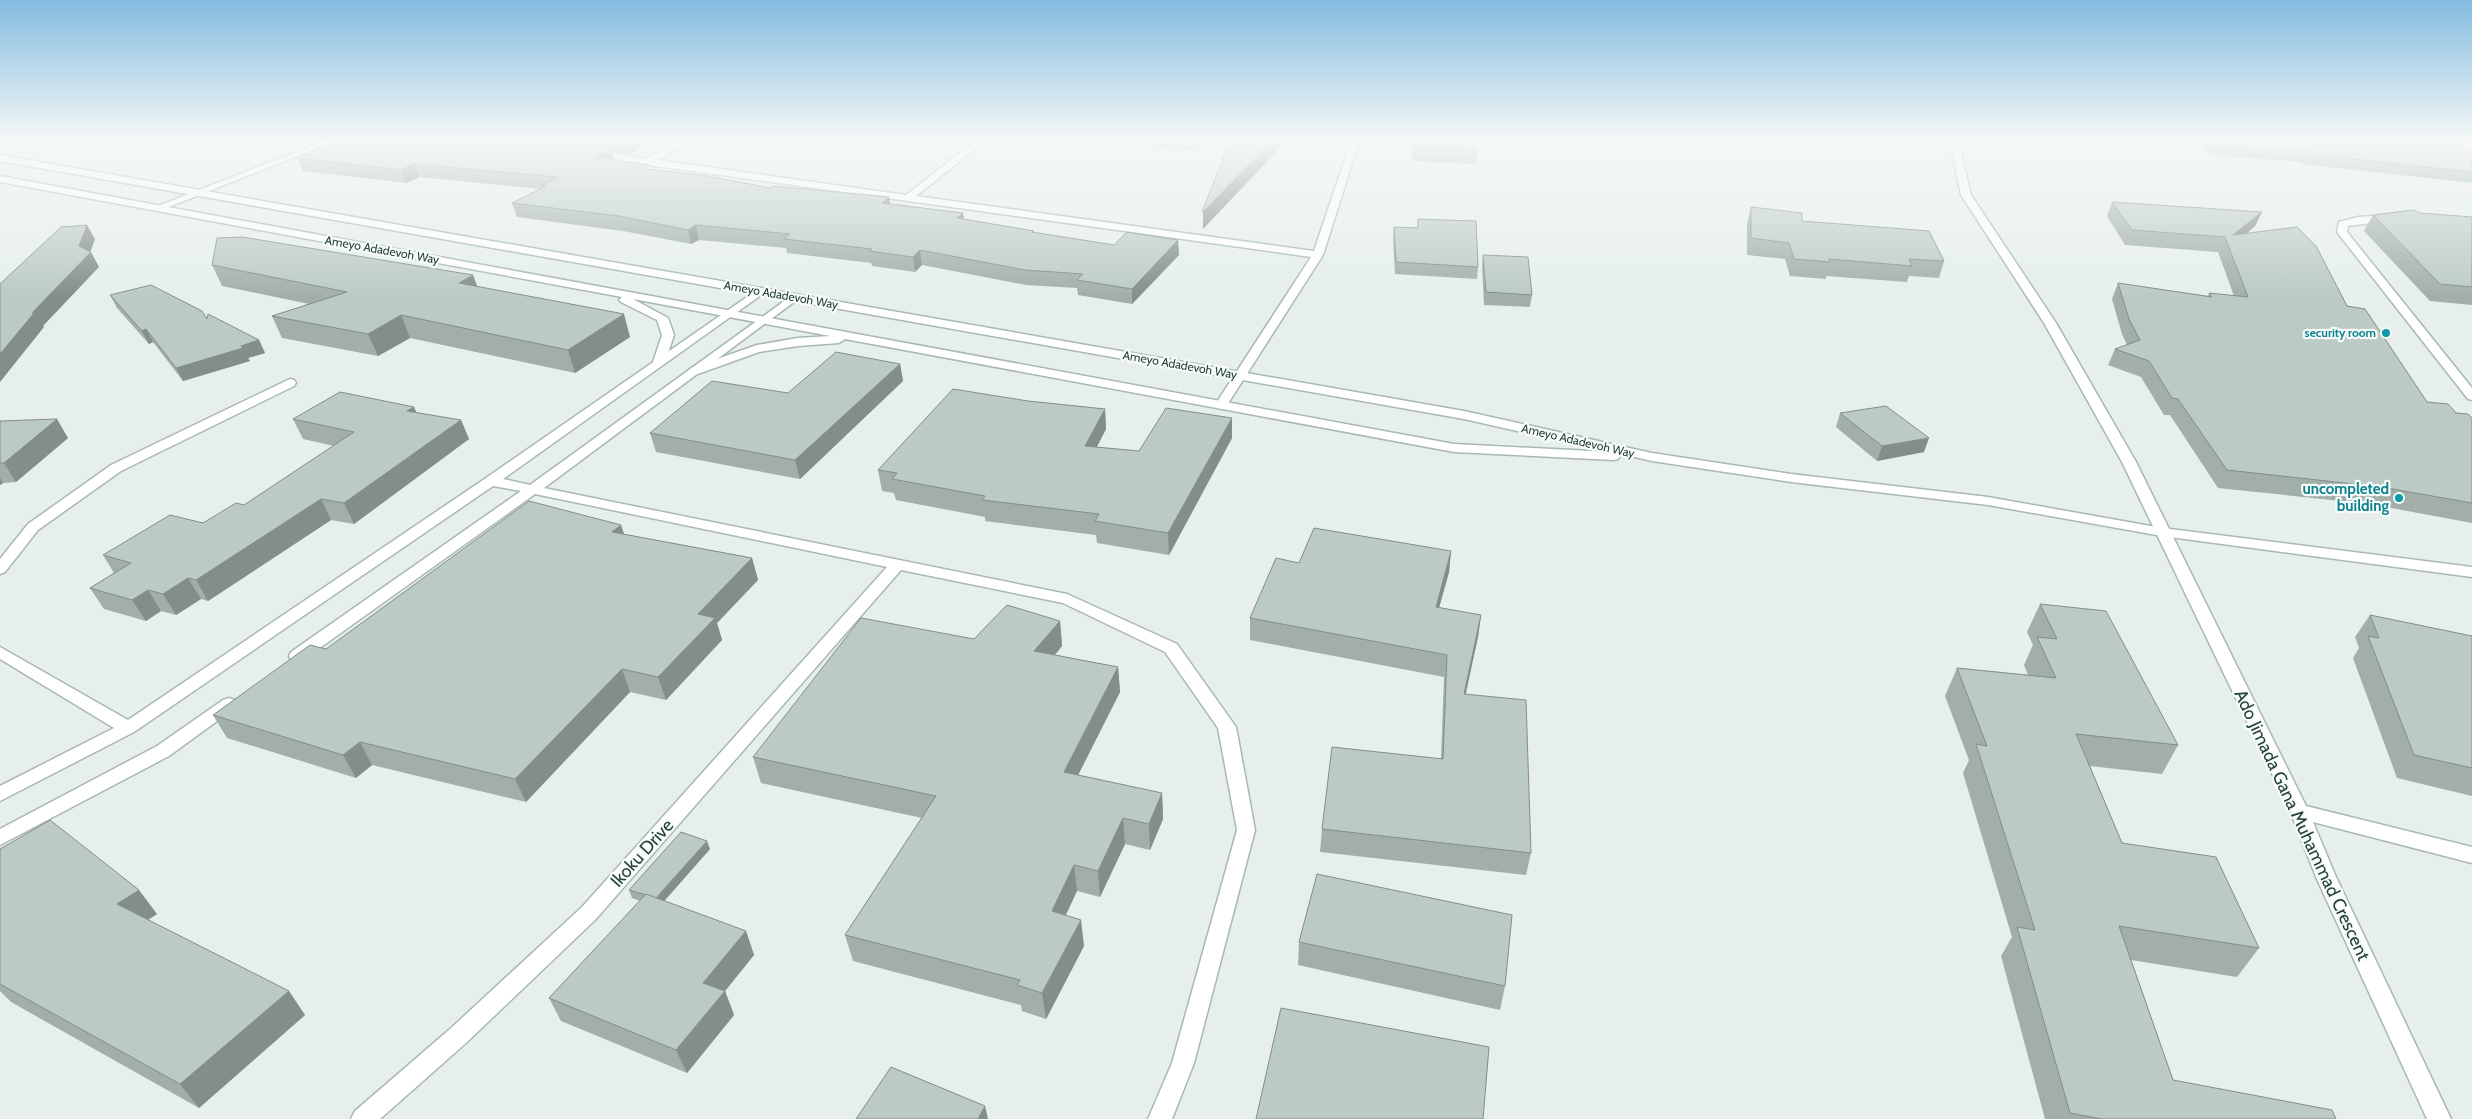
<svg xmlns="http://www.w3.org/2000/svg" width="2472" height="1119" viewBox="0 0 2472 1119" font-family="Cabin,sans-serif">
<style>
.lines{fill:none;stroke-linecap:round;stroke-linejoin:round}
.minor-casing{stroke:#a8b8b2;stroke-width:3}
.tertiary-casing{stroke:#a8b8b2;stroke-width:3}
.minor{fill:#fff;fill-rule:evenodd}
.tertiary{fill:#fff;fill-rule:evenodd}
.wall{fill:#a1aea9}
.shaded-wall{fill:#838d89}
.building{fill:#bbcac4;stroke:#838d89}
.culture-dot{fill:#0f9aa8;stroke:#f7fbf9;stroke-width:2}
.labels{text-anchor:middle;stroke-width:4.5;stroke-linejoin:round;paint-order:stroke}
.far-street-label{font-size:12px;fill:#24423a;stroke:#f7fbf9}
.far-culture-label{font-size:12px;font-weight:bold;fill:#0d838f;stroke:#f7fbf9;text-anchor:end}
.culture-label{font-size:15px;font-weight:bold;fill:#0d838f;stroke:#f7fbf9;text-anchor:end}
.near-street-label{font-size:18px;fill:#24423a;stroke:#f7fbf9}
</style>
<rect width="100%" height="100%" fill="#e6efeb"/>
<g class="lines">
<defs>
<g id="minor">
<path d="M 324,141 L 336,141 L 161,210 L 153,208 Z"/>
<path d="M 679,141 L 690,141 L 658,160 L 906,195 L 975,141 L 985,141 L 916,196 L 1314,251 L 1351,141 L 1359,141 L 1323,255 L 1227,405 L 1221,409 L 1215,405 L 1311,257 L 648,165 L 593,157 L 588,154 L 593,151 L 647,159 Z"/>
<path d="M 1950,141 L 1958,141 L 1971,195 L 2056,323 L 2136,462 L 2306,806 L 2472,847 L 2472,863 L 2313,822 L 2336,877 L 2451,1119 L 2427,1119 L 2316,877 L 2290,811 L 2122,462 L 2044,323 L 1961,195 Z"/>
<path d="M 2417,141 L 2472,144 L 2472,150 L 2421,144 Z"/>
<path d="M 2391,215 L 2395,216 L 2395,220 L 2348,226 L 2347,232 L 2472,388 L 2472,400 L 2468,399 L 2337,232 L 2339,222 L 2358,217 Z"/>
<path d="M 760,288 L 766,291 L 764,293 L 503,479 L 530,485 L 794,294 L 798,295 L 798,299 L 544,488 L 1067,594 L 1177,644 L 1236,727 L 1255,830 L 1194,1063 L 1172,1119 L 1148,1119 L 1172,1063 L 1237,830 L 1218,728 L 1165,652 L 1063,603 L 901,570 L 596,919 L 466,1043 L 380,1119 L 351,1119 L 355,1111 L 450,1029 L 582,907 L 887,567 L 535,494 L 303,660 L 291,660 L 289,656 L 291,652 L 521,491 L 493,486 L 134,732 L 0,801 L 0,786 L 114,728 L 0,659 L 0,647 L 128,720 L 486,478 Z"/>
<path d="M 290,379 L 294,380 L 296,383 L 294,386 L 121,471 L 38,530 L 5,572 L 0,574 L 0,559 L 28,524 L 111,465 Z"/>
<path d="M 229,698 L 235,700 L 238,704 L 235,708 L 169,756 L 0,845 L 0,829 L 157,746 L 223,700 Z"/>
</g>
<path id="tertiary" d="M 0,155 L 1464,411 L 1652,453 L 1791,474 L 1988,497 L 2162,528 L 2472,567 L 2472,577 L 2162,536 L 1988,505 L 1791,482 L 1652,461 L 1618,453 L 1620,456 L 1618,459 L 1613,460 L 1454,452 L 845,339 L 839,343 L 798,346 L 759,352 L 695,375 L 689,371 L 691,368 L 757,345 L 798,338 L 830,336 L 633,299 L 668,318 L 674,335 L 665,362 L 659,366 L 653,362 L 662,335 L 657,320 L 621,302 L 619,300 L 622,297 L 0,182 L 0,176 L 1454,444 L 1611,452 L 1464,419 L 0,161 Z"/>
</defs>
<!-- minor casing -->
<use href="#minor" class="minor-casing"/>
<!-- tertiary casing -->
<use href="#tertiary" class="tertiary-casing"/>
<!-- minor -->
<use href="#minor" class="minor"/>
<!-- tertiary -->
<use href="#tertiary" class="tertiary"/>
</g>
<!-- wall -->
<g class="wall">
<path d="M 336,141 L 654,141 L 628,154 L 612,152 L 614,159 L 651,169 L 770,188 L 963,213 L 964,220 L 1034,233 L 1114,245 L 1178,240 L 1179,255 L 1132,304 L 1078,295 L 1077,288 L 1026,285 L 922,265 L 915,272 L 872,266 L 871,263 L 787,253 L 786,248 L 699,240 L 691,244 L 623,231 L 517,217 L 512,203 L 541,189 L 419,177 L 406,183 L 303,171 L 297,158 Z"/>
<path d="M 1132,141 L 1206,141 L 1197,151 L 1132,145 Z"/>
<path d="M 1413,141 L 1478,148 L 1476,164 L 1412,161 Z"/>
<path d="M 2197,141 L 2436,141 L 2472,153 L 2472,183 L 2301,164 L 2302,162 L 2210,155 Z"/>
<path d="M 2112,202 L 2262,212 L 2255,226 L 2246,234 L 2347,306 L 2427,402 L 2472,418 L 2472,523 L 2370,504 L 2218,488 L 2170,415 L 2164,415 L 2141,377 L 2108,365 L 2115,349 L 2127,345 L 2122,334 L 2112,299 L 2118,283 L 2208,296 L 2209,293 L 2234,296 L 2218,252 L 2125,245 L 2107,216 Z"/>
<path d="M 1751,207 L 1802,221 L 1944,261 L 1939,278 L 1909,276 L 1907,282 L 1826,276 L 1826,279 L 1790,276 L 1785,259 L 1747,255 L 1747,223 Z"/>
<path d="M 2420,213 L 2472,217 L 2472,305 L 2430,301 L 2364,231 L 2373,215 Z"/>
<path d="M 1418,219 L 1478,267 L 1477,279 L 1395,274 L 1393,238 L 1394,227 L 1417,228 Z"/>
<path d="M 1483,255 L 1532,295 L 1530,307 L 1484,305 L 1482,267 Z"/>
<path d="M 212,265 L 477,286 L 630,337 L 575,373 L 410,338 L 378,356 L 282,338 L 272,316 L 309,304 L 222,286 Z"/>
<path d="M 110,295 L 207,319 L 259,340 L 265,353 L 248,358 L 250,361 L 183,381 L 153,342 L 149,344 L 117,308 Z"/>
<path d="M 900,364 L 903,381 L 800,479 L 656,452 L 650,433 L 788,393 Z"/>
<path d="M 1028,401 L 1105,409 L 1106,429 L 1097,447 L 1139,451 L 1232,438 L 1169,555 L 1097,543 L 1096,535 L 985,521 L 985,517 L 896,500 L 894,493 L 882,491 L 878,470 Z"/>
<path d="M 414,407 L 416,413 L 461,420 L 469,439 L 354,524 L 331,520 L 208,601 L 201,599 L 176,615 L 161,611 L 146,621 L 104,609 L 90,588 L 114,573 L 103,555 L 203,523 L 244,505 L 334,446 L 303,439 L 293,419 Z"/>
<path d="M 1840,413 L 1924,452 L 1877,461 L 1836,427 Z"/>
<path d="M 0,421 L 68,438 L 16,482 L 3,483 L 0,485 Z"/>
<path d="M 621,525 L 624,534 L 752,558 L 758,580 L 717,623 L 722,640 L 666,700 L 630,692 L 526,802 L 372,765 L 356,778 L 227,738 L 213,715 L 326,649 Z"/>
<path d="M 1451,551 L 1449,572 L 1439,608 L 1481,615 L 1478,637 L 1465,694 L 1531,853 L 1526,875 L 1320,852 L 1322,829 L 1441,758 L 1444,677 L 1250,640 L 1250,618 L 1299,563 Z"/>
<path d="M 2040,604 L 2178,745 L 2162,774 L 2090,766 L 2122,843 L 2259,948 L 2237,977 L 2131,960 L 2173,1080 L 2336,1119 L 2045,1119 L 2001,956 L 2012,937 L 1963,773 L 1969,760 L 1945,696 L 1957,668 L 2028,675 L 2024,665 L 2033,645 L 2027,632 Z"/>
<path d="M 2370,615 L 2472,636 L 2472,796 L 2397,778 L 2353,658 L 2359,648 L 2355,637 Z"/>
<path d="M 1060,621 L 1062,646 L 1055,655 L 1118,667 L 1120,692 L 1078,775 L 1162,793 L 1163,819 L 1150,850 L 1125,844 L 1100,897 L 1077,891 L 1066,915 L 1084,946 L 1046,1019 L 1022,1011 L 1021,1005 L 853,961 L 845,935 L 922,818 L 761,783 L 753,757 L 974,639 Z"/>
<path d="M 0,849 L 157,914 L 148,920 L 305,1015 L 199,1108 L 11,1002 L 0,991 Z"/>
<path d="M 710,849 L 664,901 L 746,931 L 754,955 L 725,991 L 734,1015 L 687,1073 L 561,1021 L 549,998 L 640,901 L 632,898 L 629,890 Z"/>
<path d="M 1299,942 L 1505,986 L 1500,1010 L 1298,965 Z"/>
</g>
<!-- shaded-wall -->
<g class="shaded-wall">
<path d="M 625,141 L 654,141 L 628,154 Z"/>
<path d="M 1196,141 L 1206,141 L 1197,151 Z"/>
<path d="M 1272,141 L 1283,141 L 1283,145 L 1203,229 L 1203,212 Z"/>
<path d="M 611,149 L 615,162 L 596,157 Z"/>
<path d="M 414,164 L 419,177 L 406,183 L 401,170 Z"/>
<path d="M 889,197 L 891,211 L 882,203 Z"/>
<path d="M 2262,212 L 2255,226 L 2229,248 L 2233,235 Z"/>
<path d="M 963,213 L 965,227 L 957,218 Z"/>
<path d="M 87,225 L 95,239 L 90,253 L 91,252 L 99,267 L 43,326 L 44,327 L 0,382 L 0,354 L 32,313 L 79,246 Z"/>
<path d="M 696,225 L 699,240 L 691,244 L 688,230 Z"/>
<path d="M 1178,240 L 1179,255 L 1132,304 L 1132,289 Z"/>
<path d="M 920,250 L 922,265 L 915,272 L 913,257 Z"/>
<path d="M 473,275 L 481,296 L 459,283 Z"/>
<path d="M 624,314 L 630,337 L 575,373 L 568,350 Z"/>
<path d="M 401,315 L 410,338 L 378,356 L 368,334 Z"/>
<path d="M 146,329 L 153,342 L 149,344 L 142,331 Z"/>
<path d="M 259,340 L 265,353 L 248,358 L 250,361 L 183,381 L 176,368 Z"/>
<path d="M 900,364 L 903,381 L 800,479 L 795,460 Z"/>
<path d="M 414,407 L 422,426 L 407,411 Z"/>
<path d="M 1105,409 L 1106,429 L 1086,467 L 1085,446 Z"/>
<path d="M 1232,418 L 1232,438 L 1169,555 L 1168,533 Z"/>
<path d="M 57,419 L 68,438 L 16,482 L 4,463 Z"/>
<path d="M 461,420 L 469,439 L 354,524 L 344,503 Z"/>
<path d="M 1929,438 L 1924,452 L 1877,461 L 1882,446 Z"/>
<path d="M 0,478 L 3,483 L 0,485 Z"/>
<path d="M 321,499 L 331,520 L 208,601 L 196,580 Z"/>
<path d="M 621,525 L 628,547 L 612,532 Z"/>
<path d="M 1451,551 L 1449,572 L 1433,629 L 1436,607 Z"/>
<path d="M 752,558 L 758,580 L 717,623 L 722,640 L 666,700 L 658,677 L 698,614 Z"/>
<path d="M 188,578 L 201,599 L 176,615 L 163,594 Z"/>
<path d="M 148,590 L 161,611 L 146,621 L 132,600 Z"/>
<path d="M 1481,615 L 1478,637 L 1461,716 L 1464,694 Z"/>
<path d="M 1060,621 L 1062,646 L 1037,676 L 1034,651 Z"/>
<path d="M 1118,667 L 1120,692 L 1067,797 L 1064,772 Z"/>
<path d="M 622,669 L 630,692 L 526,802 L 515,779 Z"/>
<path d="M 360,742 L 372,765 L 356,778 L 343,755 Z"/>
<path d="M 1162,793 L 1163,819 L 1150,850 L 1149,824 Z"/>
<path d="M 1123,818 L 1125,844 L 1100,897 L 1098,871 Z"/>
<path d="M 707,841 L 710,849 L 659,907 L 656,899 Z"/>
<path d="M 1074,865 L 1077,891 L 1055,937 L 1052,911 Z"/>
<path d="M 139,890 L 157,914 L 135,928 L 117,904 Z"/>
<path d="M 1081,920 L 1084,946 L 1046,1019 L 1042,993 Z"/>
<path d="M 746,931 L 754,955 L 725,991 L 734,1015 L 687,1073 L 676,1050 L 703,983 Z"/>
<path d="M 289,991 L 305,1015 L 199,1108 L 180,1084 Z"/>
<path d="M 985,1106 L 988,1119 L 978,1119 Z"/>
</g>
<!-- building -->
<g class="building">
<path d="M 336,141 L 556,141 L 611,149 L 596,157 L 649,165 L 646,169 L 708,176 L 770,188 L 772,186 L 805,189 L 889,197 L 882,203 L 963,213 L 957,218 L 1034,231 L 1032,232 L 1114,245 L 1127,232 L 1178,240 L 1132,289 L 1077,280 L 1083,274 L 1025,270 L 920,250 L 913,257 L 869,251 L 872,249 L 784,239 L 790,234 L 696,225 L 688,230 L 619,216 L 512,203 L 546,186 L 541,186 L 558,177 L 414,164 L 401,170 L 297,158 Z"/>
<path d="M 1230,141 L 1272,141 L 1203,212 L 1202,212 Z"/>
<path d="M 1413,141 L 1478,141 L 1478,148 L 1413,145 Z"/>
<path d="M 2211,141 L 2436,141 L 2460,144 L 2472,153 L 2472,172 L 2306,154 L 2308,152 L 2214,145 Z"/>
<path d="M 2112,202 L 2262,212 L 2233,235 L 2297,227 L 2316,246 L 2347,306 L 2365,309 L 2427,402 L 2448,404 L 2456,413 L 2468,414 L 2472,418 L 2472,503 L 2381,487 L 2227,470 L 2178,399 L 2172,398 L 2149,361 L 2115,349 L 2140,340 L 2129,319 L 2118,283 L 2212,297 L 2209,293 L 2248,297 L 2225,237 L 2132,230 Z"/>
<path d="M 1751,207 L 1802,213 L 1802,221 L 1929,231 L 1944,261 L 1909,259 L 1912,266 L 1829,259 L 1830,262 L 1794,259 L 1789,243 L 1751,238 Z"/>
<path d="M 2413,210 L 2420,213 L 2472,217 L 2472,287 L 2440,284 L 2373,215 Z"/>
<path d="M 1418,219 L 1476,221 L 1478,267 L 1396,262 L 1394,227 L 1418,228 Z"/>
<path d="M 87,225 L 79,246 L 91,252 L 32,313 L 35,312 L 0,354 L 0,284 L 61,227 Z"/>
<path d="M 242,237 L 473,275 L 459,283 L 624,314 L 568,350 L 401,315 L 368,334 L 272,316 L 347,292 L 212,265 L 217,238 Z"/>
<path d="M 1483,255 L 1528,257 L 1532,295 L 1486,292 Z"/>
<path d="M 151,285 L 202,311 L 207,319 L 208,314 L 259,340 L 241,346 L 243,348 L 176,368 L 146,329 L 142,331 L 110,295 Z"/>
<path d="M 836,352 L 900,364 L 795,460 L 650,433 L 712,381 L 788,393 Z"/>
<path d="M 953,389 L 1028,401 L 1105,409 L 1085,446 L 1139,451 L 1166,408 L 1232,418 L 1168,533 L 1095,521 L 1099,514 L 982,500 L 985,496 L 892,479 L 897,473 L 878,470 Z"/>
<path d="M 340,392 L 414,407 L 407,411 L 461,420 L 344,503 L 321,499 L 196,580 L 188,578 L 163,594 L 148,590 L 132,600 L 90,588 L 131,563 L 103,555 L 170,515 L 203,523 L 236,503 L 244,505 L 354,432 L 293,419 Z"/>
<path d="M 1886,406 L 1929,438 L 1882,446 L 1840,413 Z"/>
<path d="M 57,419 L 4,463 L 0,463 L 0,421 Z"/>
<path d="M 529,501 L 621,525 L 612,532 L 752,558 L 698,614 L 715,618 L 658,677 L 622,669 L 515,779 L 360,742 L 343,755 L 213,715 L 310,645 L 326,649 Z"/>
<path d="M 1314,528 L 1451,551 L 1436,607 L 1481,615 L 1464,694 L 1526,700 L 1531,853 L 1322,829 L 1332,747 L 1443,759 L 1447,655 L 1250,618 L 1276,558 L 1299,563 Z"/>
<path d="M 2040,604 L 2106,611 L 2178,745 L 2076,734 L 2122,843 L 2216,857 L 2259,948 L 2119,926 L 2173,1080 L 2332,1110 L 2336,1119 L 2102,1119 L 2070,1113 L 2017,927 L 2035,930 L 1976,744 L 1987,746 L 1957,668 L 2056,678 L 2037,637 L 2057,639 Z"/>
<path d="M 1007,605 L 1060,621 L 1034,651 L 1118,667 L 1064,772 L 1162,793 L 1149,824 L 1123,818 L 1098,871 L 1074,865 L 1052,911 L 1081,920 L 1042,993 L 1017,985 L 1020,980 L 845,935 L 936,796 L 753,757 L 861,618 L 974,639 Z"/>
<path d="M 2370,615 L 2472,636 L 2472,768 L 2414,755 L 2368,636 L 2379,638 Z"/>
<path d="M 50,820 L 139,890 L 117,904 L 289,991 L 180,1084 L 0,984 L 0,849 Z"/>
<path d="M 681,832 L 707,841 L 656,898 L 629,890 Z"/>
<path d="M 1317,874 L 1512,915 L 1505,986 L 1299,942 Z"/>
<path d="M 646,894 L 746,931 L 703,983 L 725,991 L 676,1050 L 549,998 Z"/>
<path d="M 1281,1008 L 1489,1047 L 1483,1119 L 1256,1119 Z"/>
<path d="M 891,1067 L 985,1106 L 978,1119 L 856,1119 Z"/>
</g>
<!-- sky -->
<linearGradient id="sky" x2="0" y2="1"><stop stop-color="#84bce0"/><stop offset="0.47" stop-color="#f4f8f6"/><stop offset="1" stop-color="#f4f8f6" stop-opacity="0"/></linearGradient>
<rect width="2472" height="298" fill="url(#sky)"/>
<!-- markers -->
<g class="culture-dot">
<circle cx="2386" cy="333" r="5"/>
<circle cx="2399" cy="498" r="5"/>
</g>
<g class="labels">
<!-- far-street labels -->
<g class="far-street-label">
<text transform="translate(382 250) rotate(10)" y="4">Ameyo Adadevoh Way</text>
<text transform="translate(781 295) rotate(10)" y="4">Ameyo Adadevoh Way</text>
<text transform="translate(1180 365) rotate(10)" y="4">Ameyo Adadevoh Way</text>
<text transform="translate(1578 441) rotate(13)" y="4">Ameyo Adadevoh Way</text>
</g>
<!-- far-culture labels -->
<g class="far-culture-label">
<text x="2376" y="337">security room</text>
</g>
<!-- culture labels -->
<g class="culture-label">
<text x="2389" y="494">uncompleted<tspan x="2389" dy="17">building</tspan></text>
</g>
<!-- near-street labels -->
<g class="near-street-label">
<text transform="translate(2302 825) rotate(65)" y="6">Ado Jimada Gana Muhammad Crescent</text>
<text transform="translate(642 853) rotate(-48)" y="6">Ikoku Drive</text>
</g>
</g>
</svg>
